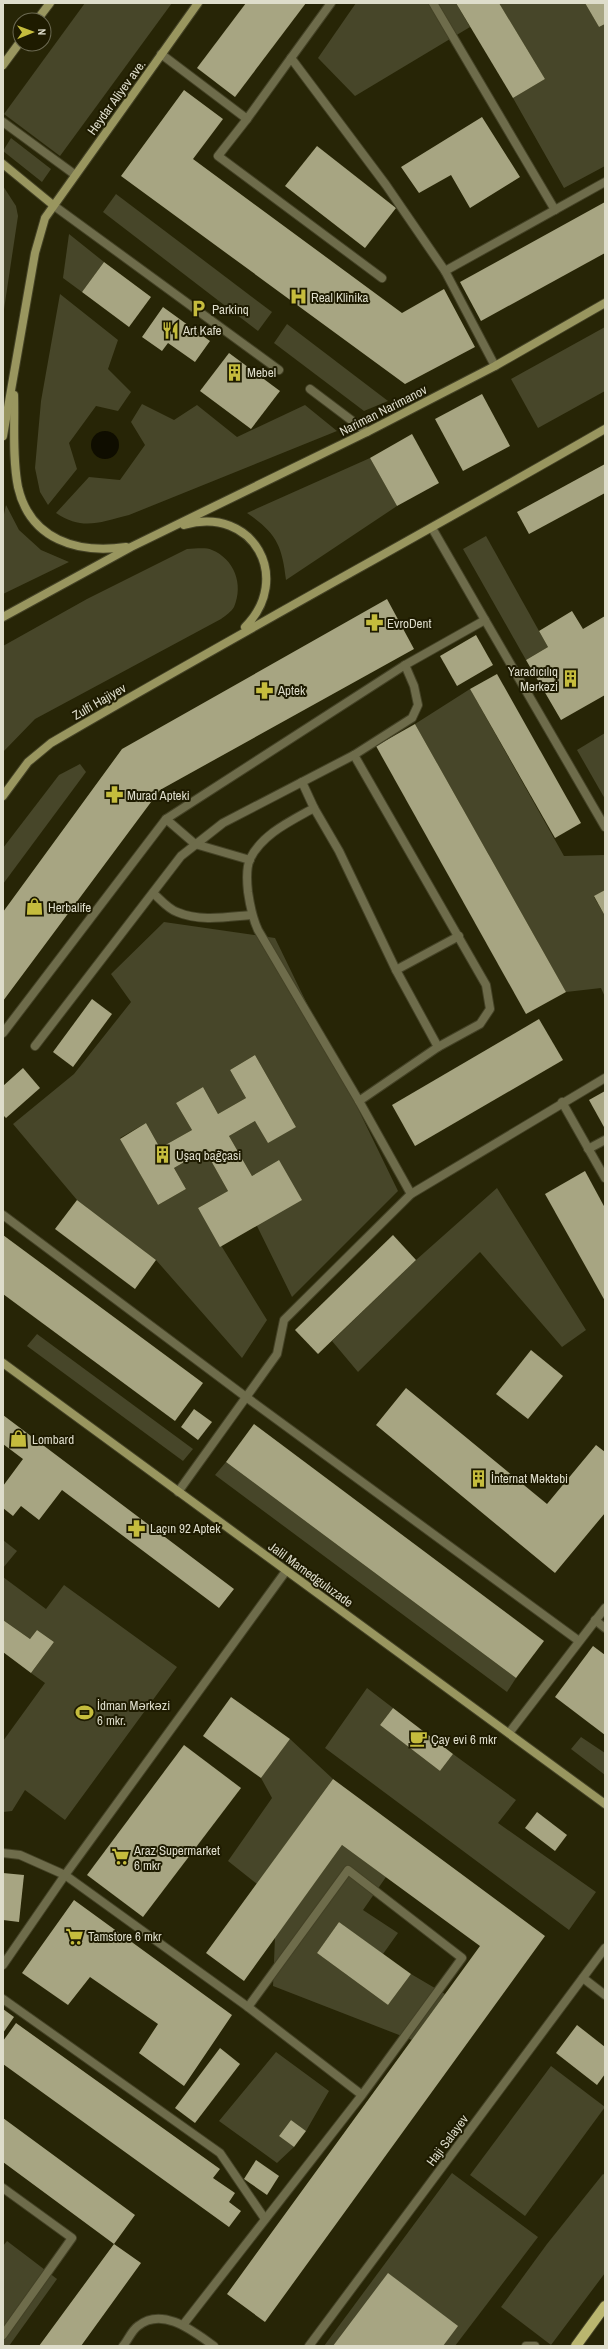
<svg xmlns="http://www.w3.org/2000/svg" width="608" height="2349" viewBox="0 0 608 2349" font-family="'Archivo Narrow',sans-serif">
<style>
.green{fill:#474629}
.water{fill:#0f0d00}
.building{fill:#a7a582}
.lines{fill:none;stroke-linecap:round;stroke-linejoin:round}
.lane-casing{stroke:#444226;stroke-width:10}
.street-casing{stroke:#444226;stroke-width:10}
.secondary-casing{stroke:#444226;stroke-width:10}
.primary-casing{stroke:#444226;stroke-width:12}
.lane{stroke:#6e6c4b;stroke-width:8}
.street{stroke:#6e6c4b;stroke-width:8}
.secondary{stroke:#99965f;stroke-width:8}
.primary{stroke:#bab66f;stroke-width:10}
.labels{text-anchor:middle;stroke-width:4;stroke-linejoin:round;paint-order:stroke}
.street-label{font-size:13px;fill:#deddcb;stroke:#1e1b00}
.poi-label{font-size:13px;fill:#deddcb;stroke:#1e1b00;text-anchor:start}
</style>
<rect width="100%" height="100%" fill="#272506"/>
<!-- green -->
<g class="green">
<path d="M 85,3 L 172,3 L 60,156 L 4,114 Z"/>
<path d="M 356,3 L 456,3 L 470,27 L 355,96 L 318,58 Z"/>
<path d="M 499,3 L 585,3 L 599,27 L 605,24 L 605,166 L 564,188 L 513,98 L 545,79 Z"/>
<path d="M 11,138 L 51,169 L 42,182 L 3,151 Z"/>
<path d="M 3,186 L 16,206 L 18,216 L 3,316 Z"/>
<path d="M 116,194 L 272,312 L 258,331 L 103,212 Z"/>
<path d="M 69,234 L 104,262 L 82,292 L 63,278 Z"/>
<path d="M 60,294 L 118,340 L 108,369 L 131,392 L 118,411 L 96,406 L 69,443 L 77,469 L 48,505 L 40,492 L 35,468 L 41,401 Z"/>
<path d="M 287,324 L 388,401 L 364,411 L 274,343 Z"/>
<path d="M 605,327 L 605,391 L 538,428 L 511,379 Z"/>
<path d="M 142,404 L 174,420 L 197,405 L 237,437 L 305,405 L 337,431 L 129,515 C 100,522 83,531 56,513 L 89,477 L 120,480 L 145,445 L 131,422 Z"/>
<path d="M 370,458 L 397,506 L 286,580 C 282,545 276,533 247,513 Z"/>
<path d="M 6,505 L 19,530 L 41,550 L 69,562 L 3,594 L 3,519 Z"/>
<path d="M 486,536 L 548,647 L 526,660 L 463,549 Z"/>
<path d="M 187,549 C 195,549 205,547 212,550 C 234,559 244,584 234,607 C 232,611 225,616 221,619 L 35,719 L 3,752 L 3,646 L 87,599 Z"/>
<path d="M 470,689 L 564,856 L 605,855 L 605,890 L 594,897 L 605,916 L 605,997 L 601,988 L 566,992 L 415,724 Z"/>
<path d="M 605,733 L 605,799 L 577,750 Z"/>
<path d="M 80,764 L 86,772 L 3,884 L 3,848 L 59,775 Z"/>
<path d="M 164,922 L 275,938 L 398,1191 L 292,1297 L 257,1226 L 279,1160 L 252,1176 L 229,1136 L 255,1121 L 296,1127 L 255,1055 L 230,1070 L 246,1098 L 218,1114 L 203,1087 L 176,1103 L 192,1130 L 160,1148 L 146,1123 L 120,1138 L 158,1205 L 186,1189 L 174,1168 L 205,1150 L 228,1191 L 198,1208 L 267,1320 L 242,1358 L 156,1260 L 77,1200 L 13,1124 L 74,1074 L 131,1002 L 111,974 Z"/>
<path d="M 497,1188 L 586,1330 L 562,1347 L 480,1252 L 358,1372 L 332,1341 L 416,1260 Z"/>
<path d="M 37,1334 L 193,1449 L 183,1461 L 27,1346 Z"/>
<path d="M 226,1462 L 516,1678 L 507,1692 L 215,1475 Z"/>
<path d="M 3,1540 L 17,1551 L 3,1568 Z"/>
<path d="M 3,1577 L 46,1609 L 64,1585 L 177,1667 L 65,1820 L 25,1790 L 12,1811 L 3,1812 L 3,1741 L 45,1683 L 31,1673 L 54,1642 L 37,1630 L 30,1639 L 3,1620 Z"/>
<path d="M 367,1688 L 393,1708 L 380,1725 L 440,1771 L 453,1754 L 516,1800 L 498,1823 L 596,1892 L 569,1930 L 325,1748 Z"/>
<path d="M 581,1737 L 605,1753 L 605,1775 L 571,1749 Z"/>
<path d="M 290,1739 L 333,1779 L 257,1884 L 228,1861 L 272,1798 L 261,1778 Z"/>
<path d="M 342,1845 L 386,1877 L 363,1910 L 398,1933 L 383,1954 L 339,1922 L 317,1953 L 388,2005 L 411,1974 L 445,1994 L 412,2040 L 273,1986 L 275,1937 Z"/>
<path d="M 276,2052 L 329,2091 L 306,2131 L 291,2120 L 279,2136 L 294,2147 L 277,2163 L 219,2121 Z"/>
<path d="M 551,2066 L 605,2107 L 525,2216 L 470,2175 Z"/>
<path d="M 452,2173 L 538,2237 L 455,2346 L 324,2346 Z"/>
<path d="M 603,2174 L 605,2175 L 605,2273 L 551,2345 L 501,2307 L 547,2244 Z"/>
<path d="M 7,2241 L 57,2279 L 9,2346 L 3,2346 L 3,2246 Z"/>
</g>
<!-- water -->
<circle class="water" cx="105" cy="445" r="14"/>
<!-- building -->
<g class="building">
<path d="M 246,3 L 306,3 L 235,97 L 197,68 Z"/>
<path d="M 456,3 L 499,3 L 545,79 L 513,98 Z"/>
<path d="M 585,3 L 605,3 L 605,24 L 599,27 Z"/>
<path d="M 184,90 L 223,119 L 193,159 L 402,313 L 444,289 L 475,347 L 405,384 L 121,176 Z"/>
<path d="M 482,117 L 520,177 L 470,208 L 451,175 L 419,193 L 401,167 Z"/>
<path d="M 317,146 L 396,208 L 365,248 L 285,186 Z"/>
<path d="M 605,202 L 605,253 L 481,321 L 460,282 Z"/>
<path d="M 104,262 L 151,297 L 129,327 L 82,292 Z"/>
<path d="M 163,307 L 210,341 L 195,362 L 168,343 L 162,351 L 142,337 Z"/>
<path d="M 229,353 L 280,391 L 251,429 L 200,391 Z"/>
<path d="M 482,394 L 510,446 L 463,471 L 435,419 Z"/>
<path d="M 412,434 L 439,483 L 397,506 L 370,458 Z"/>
<path d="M 605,464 L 605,493 L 529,534 L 517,512 Z"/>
<path d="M 387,599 L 414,649 L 160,790 L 3,1001 L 3,912 L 122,749 Z"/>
<path d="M 572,611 L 583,629 L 605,616 L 605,695 L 561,720 L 526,660 L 548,647 L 539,631 Z"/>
<path d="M 476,635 L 493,665 L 457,686 L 440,656 Z"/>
<path d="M 497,674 L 581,823 L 555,838 L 470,689 Z"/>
<path d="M 415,724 L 566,992 L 526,1014 L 376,746 Z"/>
<path d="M 605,890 L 605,916 L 594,896 Z"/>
<path d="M 92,999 L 112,1014 L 73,1067 L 53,1052 Z"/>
<path d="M 539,1019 L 563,1060 L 415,1146 L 392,1105 Z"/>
<path d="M 255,1055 L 296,1127 L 268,1143 L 255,1121 L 229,1136 L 252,1176 L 279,1160 L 302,1200 L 220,1247 L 198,1208 L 228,1191 L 205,1150 L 174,1168 L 186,1189 L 158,1205 L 120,1139 L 146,1123 L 160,1148 L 192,1130 L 176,1103 L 203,1087 L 218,1114 L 246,1098 L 230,1070 Z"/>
<path d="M 23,1068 L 40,1088 L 6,1118 L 3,1115 L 3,1086 Z"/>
<path d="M 605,1091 L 605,1126 L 604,1127 L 589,1100 Z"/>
<path d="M 585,1171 L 605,1208 L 605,1301 L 545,1194 Z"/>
<path d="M 77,1200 L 156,1260 L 135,1289 L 55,1229 Z"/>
<path d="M 3,1235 L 203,1383 L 175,1421 L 3,1294 Z"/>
<path d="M 393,1235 L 416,1260 L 318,1354 L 295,1330 Z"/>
<path d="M 531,1350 L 563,1376 L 528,1419 L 496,1394 Z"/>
<path d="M 406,1388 L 547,1504 L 596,1445 L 605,1452 L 605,1513 L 555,1573 L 376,1425 Z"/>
<path d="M 194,1409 L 212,1422 L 198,1440 L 181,1427 Z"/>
<path d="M 3,1415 L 234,1589 L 219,1608 L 62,1490 L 39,1520 L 21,1506 L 13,1516 L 3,1508 L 3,1486 L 23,1459 L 3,1444 Z"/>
<path d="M 254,1424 L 544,1641 L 516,1678 L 226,1462 Z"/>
<path d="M 3,1620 L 30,1639 L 37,1630 L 54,1642 L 31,1673 L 3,1652 Z"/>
<path d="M 593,1646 L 605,1655 L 605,1735 L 555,1697 Z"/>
<path d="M 231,1697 L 290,1739 L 261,1778 L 203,1736 Z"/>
<path d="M 393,1708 L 453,1754 L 440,1771 L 380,1725 Z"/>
<path d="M 184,1745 L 241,1788 L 143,1917 L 87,1875 Z"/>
<path d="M 333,1779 L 545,1936 L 265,2322 L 227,2294 L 480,1946 L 342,1845 L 244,1981 L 206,1953 Z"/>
<path d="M 537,1812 L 567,1835 L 555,1851 L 525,1828 Z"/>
<path d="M 3,1873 L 24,1875 L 19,1922 L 3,1920 Z"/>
<path d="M 74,1900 L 232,2015 L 184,2086 L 139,2053 L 158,2024 L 90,1977 L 68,2005 L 22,1973 Z"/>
<path d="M 339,1922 L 411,1974 L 388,2005 L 317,1953 Z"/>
<path d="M 3,2009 L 14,2017 L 3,2033 Z"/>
<path d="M 16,2023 L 220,2169 L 213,2178 L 235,2193 L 229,2202 L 241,2211 L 229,2227 L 3,2064 L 3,2041 Z"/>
<path d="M 577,2025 L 605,2047 L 605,2074 L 597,2085 L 556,2053 Z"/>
<path d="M 220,2048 L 240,2064 L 195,2123 L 175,2108 Z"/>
<path d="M 3,2118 L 135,2215 L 114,2244 L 141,2263 L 81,2346 L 39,2346 L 114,2244 L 3,2162 Z"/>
<path d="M 291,2120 L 306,2131 L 294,2147 L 279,2136 Z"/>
<path d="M 256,2160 L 279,2176 L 267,2195 L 244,2179 Z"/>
<path d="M 388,2273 L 458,2326 L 443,2346 L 333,2346 Z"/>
</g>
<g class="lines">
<defs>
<g id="lane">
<path d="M 433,3 L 555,210"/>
<path d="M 161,54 L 247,119 L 291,58 L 386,185 L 445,271 L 495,366"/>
<path d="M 291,58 L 331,3"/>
<path d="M 247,119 L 218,156 L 382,278"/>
<path d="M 3,122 L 74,174"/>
<path d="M 53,205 L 279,370"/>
<path d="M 445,271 L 605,182"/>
<path d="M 310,389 L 367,432"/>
<path d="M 485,620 L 605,827"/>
<path d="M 354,755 L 486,985 L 490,1009 L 480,1024 L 438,1047"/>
<path d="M 302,782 L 314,808 L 339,851 L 396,970 L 438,1047 L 359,1101"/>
<path d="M 314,808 C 291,821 262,834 250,859 C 246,868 247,883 248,892 C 250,906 252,917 258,930 L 359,1101 L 411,1194"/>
<path d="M 166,819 L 195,844 L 250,860"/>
<path d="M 153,893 C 160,899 168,909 177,912 C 200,922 227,917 251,915"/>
<path d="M 396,970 L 459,936"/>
<path d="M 3,1033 L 166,819 L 405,665 L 485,620 L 432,528"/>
<path d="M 35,1046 L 181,856 L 223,823 L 354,755 L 412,718 L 418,705 L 414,686 L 405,665"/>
<path d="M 562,1102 L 605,1178"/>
<path d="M 588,1149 L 605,1140"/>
<path d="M 3,1215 L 246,1397 L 579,1641"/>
<path d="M 178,1492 L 277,1354 L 284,1320 L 411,1194 L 605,1078"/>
<path d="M 595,1620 L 605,1628"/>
<path d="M 509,1733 L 605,1608"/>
<path d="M 3,1853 L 20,1855 L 65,1875 L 248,2007"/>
<path d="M 3,1965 L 65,1875 L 286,1571"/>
<path d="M 583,1978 L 605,1995"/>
<path d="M 3,1999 L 220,2153 L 265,2219"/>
<path d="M 3,2188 L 72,2238 L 3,2335"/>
<path d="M 183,2325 L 362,2095 L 462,1958 L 348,1870 L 248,2007 L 362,2095"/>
<path d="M 526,2346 L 535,2346"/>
</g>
<g id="street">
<path d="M 123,2346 C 128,2340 132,2330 138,2326 C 163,2306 194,2332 214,2346"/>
<path d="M 309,2346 L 605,1948"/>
</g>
<g id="secondary">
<path d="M 37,20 L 50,3"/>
<path d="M 3,65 L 20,42"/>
<path d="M 3,164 L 53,205"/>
<path d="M 14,395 C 15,424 12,457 18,487 C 30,540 78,554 126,547"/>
<path d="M 3,436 L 35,253 L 45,218 L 198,3"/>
<path d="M 184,525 C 254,505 293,579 245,627"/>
<path d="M 3,617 L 131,547 L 367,432 L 495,366 L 605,303"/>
<path d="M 3,796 L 28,762 L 51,743 C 234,636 421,535 605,429"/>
<path d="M 3,1363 L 605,1804"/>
</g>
<path id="primary" d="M 576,2346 L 605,2306"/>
</defs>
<!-- lane casing -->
<use href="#lane" class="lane-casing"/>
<!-- street casing -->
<use href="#street" class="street-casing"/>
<!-- secondary casing -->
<use href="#secondary" class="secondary-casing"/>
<!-- primary casing -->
<use href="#primary" class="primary-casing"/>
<!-- lane -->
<use href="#lane" class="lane"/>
<!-- street -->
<use href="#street" class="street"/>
<!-- secondary -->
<use href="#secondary" class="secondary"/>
<!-- primary -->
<use href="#primary" class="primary"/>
</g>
<!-- icons -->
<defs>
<symbol id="hospital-bare" viewBox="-9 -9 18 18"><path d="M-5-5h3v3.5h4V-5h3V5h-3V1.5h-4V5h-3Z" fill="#c5bc3d" stroke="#1e1b00" stroke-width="2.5" paint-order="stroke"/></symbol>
<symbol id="parking-bare" viewBox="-9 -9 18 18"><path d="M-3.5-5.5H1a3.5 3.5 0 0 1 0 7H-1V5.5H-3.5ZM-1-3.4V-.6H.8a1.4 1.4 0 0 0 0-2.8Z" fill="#c5bc3d" stroke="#1e1b00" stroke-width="2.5" paint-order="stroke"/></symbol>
<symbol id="restaurant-bare" viewBox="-9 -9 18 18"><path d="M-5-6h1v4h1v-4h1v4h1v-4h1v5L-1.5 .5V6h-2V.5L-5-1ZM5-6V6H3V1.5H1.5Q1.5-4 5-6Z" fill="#c5bc3d" stroke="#1e1b00" stroke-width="2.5" paint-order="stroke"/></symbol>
<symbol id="building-bare" viewBox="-9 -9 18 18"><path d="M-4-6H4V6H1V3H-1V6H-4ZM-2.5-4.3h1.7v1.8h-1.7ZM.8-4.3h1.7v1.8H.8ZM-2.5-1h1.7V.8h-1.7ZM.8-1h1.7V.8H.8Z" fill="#c5bc3d" stroke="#1e1b00" stroke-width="2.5" paint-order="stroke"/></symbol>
<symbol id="pharmacy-bare" viewBox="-9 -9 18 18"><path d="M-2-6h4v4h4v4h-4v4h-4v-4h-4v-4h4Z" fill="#c5bc3d" stroke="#1e1b00" stroke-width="2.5" paint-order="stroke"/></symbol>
<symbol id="shop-bare" viewBox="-9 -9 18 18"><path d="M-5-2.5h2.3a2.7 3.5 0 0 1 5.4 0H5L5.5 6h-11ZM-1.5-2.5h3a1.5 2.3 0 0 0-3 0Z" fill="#c5bc3d" stroke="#1e1b00" stroke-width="2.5" paint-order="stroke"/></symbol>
<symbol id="stadium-bare" viewBox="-9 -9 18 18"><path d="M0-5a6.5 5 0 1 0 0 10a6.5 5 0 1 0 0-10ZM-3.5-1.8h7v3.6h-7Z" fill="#c5bc3d" stroke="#1e1b00" stroke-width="2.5" paint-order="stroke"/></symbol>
<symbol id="cafe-bare" viewBox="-9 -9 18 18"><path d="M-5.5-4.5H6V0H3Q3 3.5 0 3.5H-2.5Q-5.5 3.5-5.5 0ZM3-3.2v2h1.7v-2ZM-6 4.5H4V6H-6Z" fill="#c5bc3d" stroke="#1e1b00" stroke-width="2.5" paint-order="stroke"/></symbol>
<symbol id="supermarket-bare" viewBox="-9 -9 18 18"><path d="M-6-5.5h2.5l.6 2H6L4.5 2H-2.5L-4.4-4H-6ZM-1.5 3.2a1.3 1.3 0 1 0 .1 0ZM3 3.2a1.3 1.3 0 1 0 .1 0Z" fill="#c5bc3d" stroke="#1e1b00" stroke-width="2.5" paint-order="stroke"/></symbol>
</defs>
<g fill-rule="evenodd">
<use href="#hospital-bare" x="286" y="284" width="25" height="25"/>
<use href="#parking-bare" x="186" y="296" width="25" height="25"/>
<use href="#restaurant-bare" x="158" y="318" width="25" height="25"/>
<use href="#building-bare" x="222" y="360" width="25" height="25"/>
<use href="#pharmacy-bare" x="362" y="610" width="25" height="25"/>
<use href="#building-bare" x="558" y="666" width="25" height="25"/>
<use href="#pharmacy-bare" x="252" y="678" width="25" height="25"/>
<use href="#pharmacy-bare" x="102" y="782" width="25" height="25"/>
<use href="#shop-bare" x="22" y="894" width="25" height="25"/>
<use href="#building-bare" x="150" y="1142" width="25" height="25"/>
<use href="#shop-bare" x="6" y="1426" width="25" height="25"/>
<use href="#building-bare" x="466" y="1466" width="25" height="25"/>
<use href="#pharmacy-bare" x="124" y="1516" width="25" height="25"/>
<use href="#stadium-bare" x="72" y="1700" width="25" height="25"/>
<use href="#cafe-bare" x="406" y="1726" width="25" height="25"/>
<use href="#supermarket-bare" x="108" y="1844" width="25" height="25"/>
<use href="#supermarket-bare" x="62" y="1924" width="25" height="25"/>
</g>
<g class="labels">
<!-- street labels -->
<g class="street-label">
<text transform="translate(116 97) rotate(-54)" y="5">Heydar Aliyev ave.</text>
<text transform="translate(383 410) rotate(-27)" y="5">Nariman Narimanov</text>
<text transform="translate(99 701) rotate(-30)" y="5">Zulfi Hajiyev</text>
<text transform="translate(311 1574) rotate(36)" y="5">Jalil Mamedguluzade</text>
<text transform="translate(447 2140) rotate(-53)" y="5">Haji Salayev</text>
</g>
<!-- poi labels -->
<g class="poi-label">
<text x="311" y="302">Real Klinika</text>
<text x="212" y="314">Parkinq</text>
<text x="183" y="335">Art Kafe</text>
<text x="247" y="377">Mebel</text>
<text x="387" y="628">EvroDent</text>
<text x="558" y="676" text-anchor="end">Yaradıcılıq<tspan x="558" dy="15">Mərkəzi</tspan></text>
<text x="278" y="695">Aptek</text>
<text x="127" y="800">Murad Apteki</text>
<text x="48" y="912">Herbalife</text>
<text x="176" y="1160">Uşaq bağçasi</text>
<text x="32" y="1444">Lombard</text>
<text x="491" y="1483">İnternat Məktəbi</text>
<text x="150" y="1533">Laçın 92 Aptek</text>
<text x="97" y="1710">İdman Mәrkәzi<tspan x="97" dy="15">6 mkr.</tspan></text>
<text x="431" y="1744">Çay evi 6 mkr</text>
<text x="134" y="1855">Araz Supermarket<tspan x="134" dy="15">6 mkr</tspan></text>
<text x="88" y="1941">Tamstore 6 mkr</text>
</g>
</g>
<!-- border -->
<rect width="608" height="2349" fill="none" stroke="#deddcb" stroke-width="8"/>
<!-- north arrow -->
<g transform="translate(32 32) rotate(89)"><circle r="19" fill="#1e1b00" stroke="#6b6951"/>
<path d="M0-3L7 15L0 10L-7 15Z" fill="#c5bc3d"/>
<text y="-6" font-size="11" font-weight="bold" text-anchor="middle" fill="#deddcb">N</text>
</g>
</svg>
